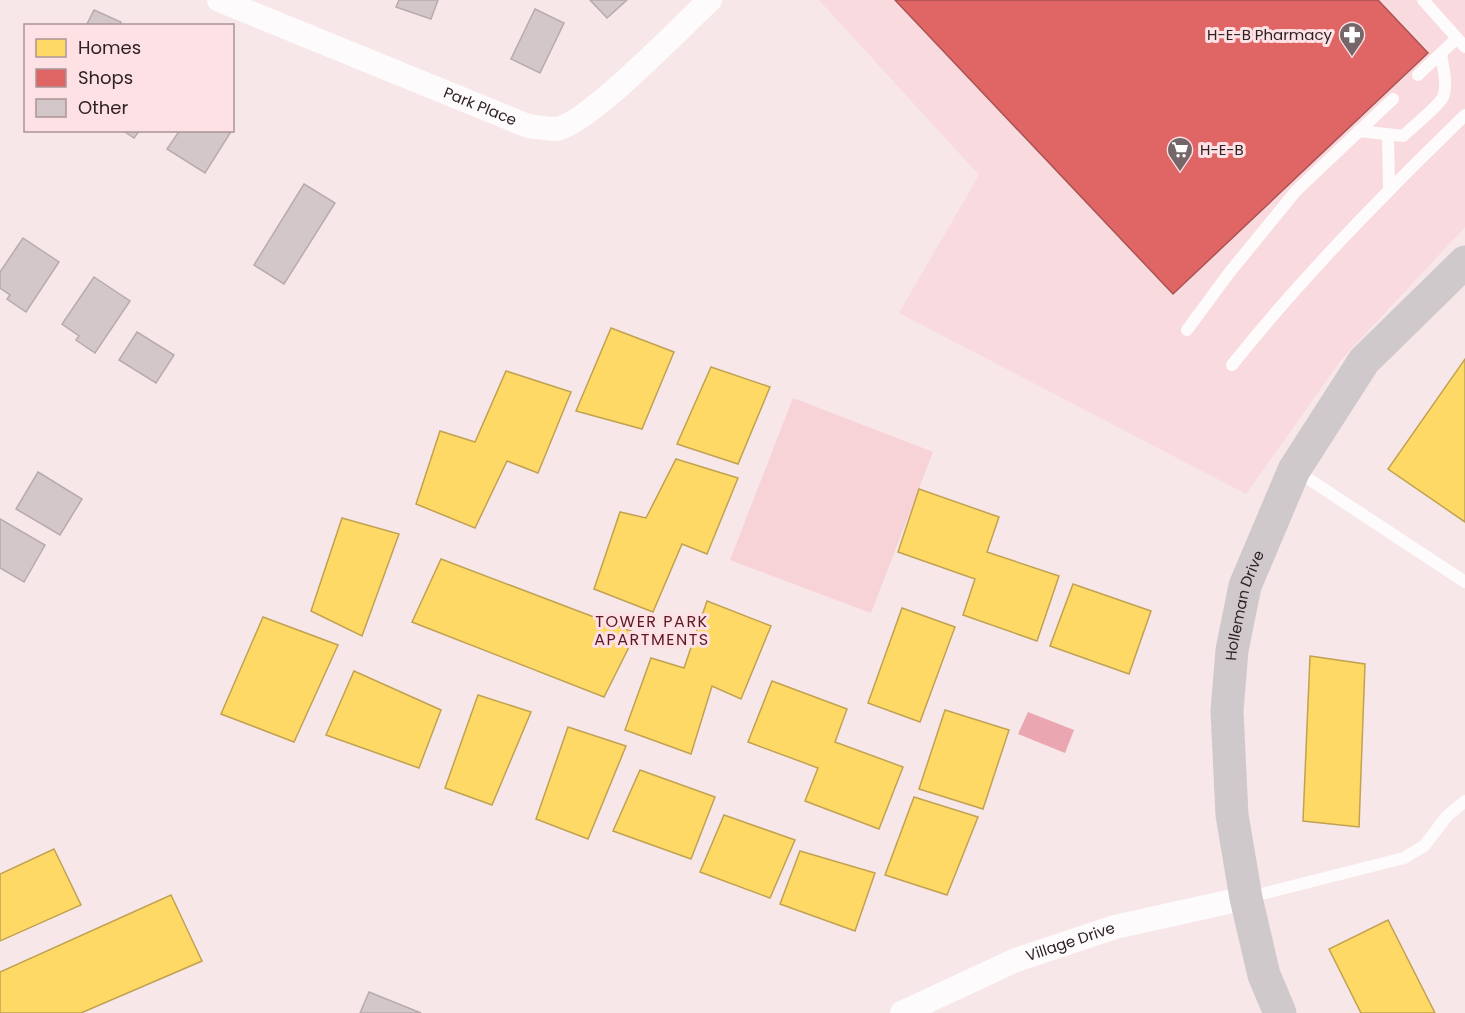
<svg xmlns="http://www.w3.org/2000/svg" width="1465" height="1013" viewBox="0 0 1465 1013" font-family="Poppins,sans-serif">
<style>
.built{fill:#f9dade}
.green{fill:#f7d3d7}
.water{fill:#eaa7b1}
.homes{fill:#ffd966;stroke:#c1a252;stroke-width:1.5}
.shops{fill:#e06666;stroke:#ab5252;stroke-width:1.5}
.building{fill:#d4c7c9;stroke:#b8abac;stroke-width:1.5}
.lines{fill:none;stroke-linecap:round;stroke-linejoin:round}
.lane{stroke:#fefbfc;stroke-width:12}
.street{stroke:#fefbfc;stroke-width:24}
.secondary{stroke:#d0c9cb;stroke-width:33}
.labels{text-anchor:middle;stroke-width:6;stroke-linejoin:round;paint-order:stroke}
.poi-label{font-size:15px;fill:#2f2224;stroke:#fde1e4;text-anchor:end}
.street-label{font-size:15px;fill:#2f2224;stroke:#fde1e4}
.neighbourhood-label{font-size:16px;letter-spacing:1.5px;fill:#5d1828;stroke:#fde1e4}
</style>
<rect width="100%" height="100%" fill="#f7e7e9"/>
<!-- built -->
<path class="built" d="M 819,0 L 1465,0 L 1465,227 L 1341,360 L 1246,494 L 899,313 L 979,175 Z"/>
<!-- green -->
<path class="green" d="M 793,398 L 933,452 L 871,613 L 730,560 Z"/>
<!-- water -->
<path class="water" d="M 1028,712 L 1074,730 L 1065,753 L 1018,734 Z"/>
<!-- homes -->
<g class="homes">
<path d="M 611,328 L 674,352 L 642,429 L 576,411 Z"/>
<path d="M 1465,359 L 1465,522 L 1388,469 Z"/>
<path d="M 711,367 L 770,387 L 738,464 L 677,444 Z"/>
<path d="M 506,371 L 571,392 L 538,473 L 507,461 L 475,528 L 416,504 L 440,431 L 475,442 Z"/>
<path d="M 676,459 L 738,478 L 707,554 L 682,544 L 653,612 L 594,589 L 620,512 L 646,518 Z"/>
<path d="M 919,489 L 999,517 L 987,552 L 1059,576 L 1037,641 L 963,615 L 975,579 L 898,552 Z"/>
<path d="M 342,518 L 399,534 L 362,636 L 311,611 Z"/>
<path d="M 441,559 L 636,633 L 604,697 L 412,622 Z"/>
<path d="M 1073,584 L 1151,611 L 1129,674 L 1050,646 Z"/>
<path d="M 707,601 L 771,626 L 741,699 L 712,686 L 691,754 L 625,730 L 651,658 L 684,668 Z"/>
<path d="M 902,608 L 955,627 L 920,722 L 868,703 Z"/>
<path d="M 263,617 L 338,645 L 294,742 L 221,714 Z"/>
<path d="M 1310,656 L 1365,664 L 1359,827 L 1303,821 Z"/>
<path d="M 354,671 L 441,710 L 419,768 L 326,735 Z"/>
<path d="M 772,681 L 847,709 L 835,742 L 903,767 L 879,829 L 805,801 L 818,768 L 748,742 Z"/>
<path d="M 478,695 L 531,712 L 492,805 L 445,788 Z"/>
<path d="M 945,710 L 1009,730 L 983,809 L 919,789 Z"/>
<path d="M 568,727 L 626,746 L 588,839 L 536,819 Z"/>
<path d="M 640,770 L 715,797 L 691,859 L 613,831 Z"/>
<path d="M 914,797 L 978,817 L 947,895 L 885,875 Z"/>
<path d="M 724,815 L 795,840 L 770,898 L 700,872 Z"/>
<path d="M 54,849 L 81,905 L 0,941 L 0,874 Z"/>
<path d="M 800,851 L 875,873 L 855,931 L 780,904 Z"/>
<path d="M 171,895 L 202,961 L 81,1013 L 0,1013 L 0,972 Z"/>
<path d="M 1388,920 L 1435,1013 L 1361,1013 L 1329,949 Z"/>
</g>
<!-- shops -->
<path class="shops" d="M 895,0 L 1378,0 L 1428,53 L 1173,294 Z"/>
<!-- building -->
<g class="building">
<path d="M 399,0 L 438,0 L 431,19 L 396,7 Z"/>
<path d="M 590,0 L 627,0 L 607,18 Z"/>
<path d="M 535,9 L 564,23 L 540,73 L 511,59 Z"/>
<path d="M 94,10 L 121,22 L 119,26 L 86,26 Z"/>
<path d="M 122,130 L 140,130 L 134,138 Z"/>
<path d="M 180,130 L 232,130 L 205,173 L 167,149 Z"/>
<path d="M 304,184 L 335,203 L 284,284 L 254,265 Z"/>
<path d="M 23,238 L 59,262 L 26,312 L 7,299 L 10,295 L 0,288 L 0,272 Z"/>
<path d="M 94,277 L 130,301 L 95,353 L 76,340 L 79,336 L 62,324 Z"/>
<path d="M 137,332 L 174,355 L 156,383 L 119,360 Z"/>
<path d="M 38,472 L 82,499 L 60,535 L 16,509 Z"/>
<path d="M 0,519 L 45,545 L 24,582 L 0,568 Z"/>
<path d="M 369,992 L 421,1013 L 360,1013 Z"/>
</g>
<g class="lines">
<!-- lane -->
<g class="lane">
<path d="M 1423,0 L 1465,47"/>
<path d="M 1418,75 L 1457,38"/>
<path d="M 1359,131 L 1403,136 C 1411,128 1439,106 1443,97 C 1448,84 1443,67 1441,54"/>
<path d="M 1388,134 L 1389,189"/>
<path d="M 1187,330 L 1229,273 L 1296,191 L 1393,99"/>
<path d="M 1232,365 C 1303,276 1383,195 1465,115"/>
<path d="M 1295,470 L 1465,582"/>
<path d="M 1246,898 L 1404,858 L 1424,846 L 1447,816 L 1465,801"/>
</g>
<!-- street -->
<g class="street">
<path id="s1" d="M 219,0 L 528,126 C 537,127 547,129 556,129 C 586,126 683,25 710,0"/>
<path id="s2" d="M 902,1013 L 1016,960 L 1115,927 L 1246,898"/>
</g>
<!-- secondary -->
<path class="secondary" id="s3" d="M 1280,1013 L 1264,975 L 1246,898 L 1232,815 L 1227,711 L 1232,650 L 1245,586 L 1294,470 L 1364,361 L 1465,262"/>
</g>
<!-- icons -->
<defs>
<symbol id="pharmacy-pin" viewBox="-11 -11 22 30"><path d="M0 17L-7.5 6A9.5 9.5 0 1 1 7.5 6Z" fill="#756769" stroke="#fde1e4"/><path d="M-2-6h4v4h4v4h-4v4h-4v-4h-4v-4h4Z" fill="#fff"/></symbol>
<symbol id="supermarket-pin" viewBox="-11 -11 22 30"><path d="M0 17L-7.5 6A9.5 9.5 0 1 1 7.5 6Z" fill="#756769" stroke="#fde1e4"/><path d="M-6-5.5h2.5l.6 2H6L4.5 2H-2.5L-4.4-4H-6ZM-1.5 3.2a1.3 1.3 0 1 0 .1 0ZM3 3.2a1.3 1.3 0 1 0 .1 0Z" fill="#fff"/></symbol>
</defs>
<g fill-rule="evenodd">
<use href="#pharmacy-pin" x="1337" y="20" width="30" height="40"/>
<use href="#supermarket-pin" x="1165" y="135" width="30" height="40"/>
</g>
<g class="labels">
<!-- poi labels -->
<g class="poi-label">
<text x="1332" y="40">H-E-B Pharmacy</text>
<text x="1200" y="155" text-anchor="start">H-E-B</text>
</g>
<!-- street labels -->
<g class="street-label">
<text dy="5" stroke="none"><textPath href="#s1" startOffset="282">Park Place</textPath></text>
<text dy="5" stroke="none"><textPath href="#s3" startOffset="416">Holleman Drive</textPath></text>
<text dy="5" stroke="none"><textPath href="#s2" startOffset="183">Village Drive</textPath></text>
</g>
<!-- neighbourhood labels -->
<g class="neighbourhood-label">
<text x="652" y="627">TOWER PARK<tspan x="652" dy="18">APARTMENTS</tspan></text>
</g>
</g>
<!-- legend -->
<rect x="24" y="24" width="210" height="108" fill="#fde1e4" stroke="#ab9597" stroke-width="1.5"/>
<rect x="36" y="39" width="30" height="18" fill="#ffd966" stroke="#ab9597" stroke-width="1.5"/>
<text x="78" y="54" font-size="18" fill="#2f2224">Homes</text>
<rect x="36" y="69" width="30" height="18" fill="#e06666" stroke="#ab9597" stroke-width="1.5"/>
<text x="78" y="84" font-size="18" fill="#2f2224">Shops</text>
<rect x="36" y="99" width="30" height="18" fill="#d4c7c9" stroke="#ab9597" stroke-width="1.5"/>
<text x="78" y="114" font-size="18" fill="#2f2224">Other</text>
</svg>
